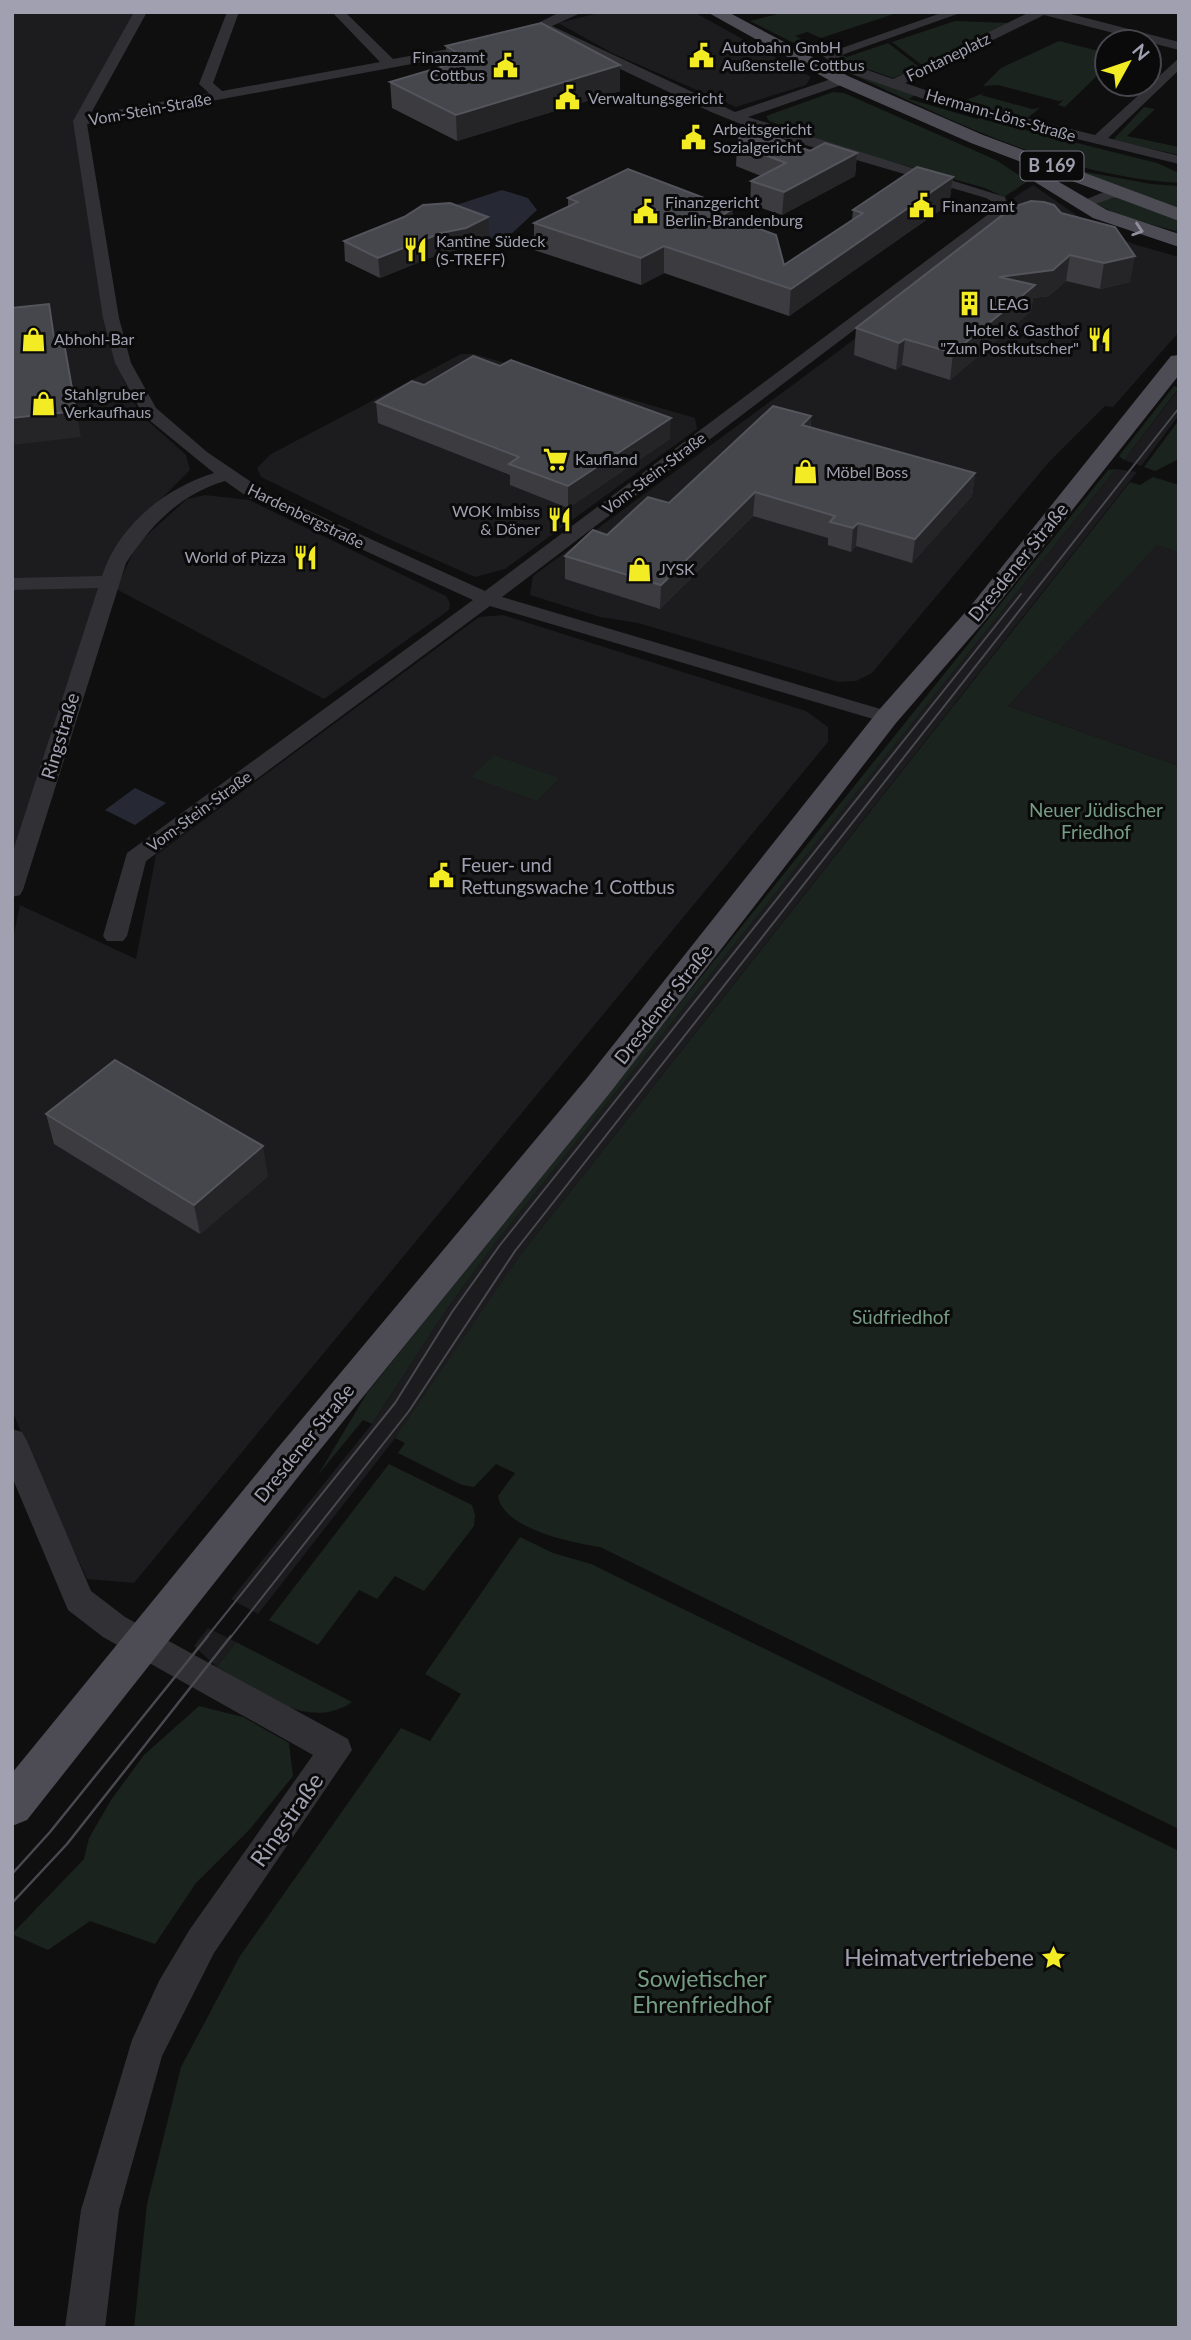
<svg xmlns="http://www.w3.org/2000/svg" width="1191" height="2340" viewBox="0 0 1191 2340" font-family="Lato,sans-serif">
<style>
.built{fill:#1c1b1d}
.green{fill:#1b231e}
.water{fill:#262934}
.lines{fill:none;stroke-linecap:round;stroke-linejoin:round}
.minor{fill:#313035;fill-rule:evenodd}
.major{fill:#4d4c54;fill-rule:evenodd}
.tram-far1{stroke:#494950;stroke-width:2}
.tram{stroke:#494950;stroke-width:2.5}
.wall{fill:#3c3c40}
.shaded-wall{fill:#252528}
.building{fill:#46464d;stroke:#54545c;stroke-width:2}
.oneway{stroke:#8f8f9e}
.labels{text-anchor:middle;stroke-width:6;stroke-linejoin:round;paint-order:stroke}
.far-poi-label{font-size:16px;fill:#a0a0b1;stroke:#0a0a0b;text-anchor:start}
.far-street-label{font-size:16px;fill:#a0a0b1;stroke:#0a0a0b}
.shield{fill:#0a0a0b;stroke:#73737f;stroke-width:2}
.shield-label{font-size:18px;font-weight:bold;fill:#a0a0b1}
.street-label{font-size:19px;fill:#a0a0b1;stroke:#0a0a0b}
.park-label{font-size:19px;fill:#769d84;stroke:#0a0a0b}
.poi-label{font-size:19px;fill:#a0a0b1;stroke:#0a0a0b;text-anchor:start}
.near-street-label{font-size:23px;fill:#a0a0b1;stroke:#0a0a0b}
.near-poi-label{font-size:23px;fill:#a0a0b1;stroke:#0a0a0b;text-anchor:end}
.near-park-label{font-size:23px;fill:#769d84;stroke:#0a0a0b}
</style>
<rect width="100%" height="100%" fill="#0f0f10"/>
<!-- built -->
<g class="built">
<path d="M 12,12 L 135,12 L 76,119 L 116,364 L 140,414 L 186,455 L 190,470 L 133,527 L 12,859 Z"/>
<path d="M 603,12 L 694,12 L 811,77 L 806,85 L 736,107 L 614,54 L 558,23 Z"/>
<path d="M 1033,185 L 1092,226 L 1133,244 L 1179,257 L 1179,332 L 1113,407 L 1105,406 L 1049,462 L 872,673 L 856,681 L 838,682 L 638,623 L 600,617 L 530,595 L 533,576 L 840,350 L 1019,212 L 1012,199 Z"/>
<path d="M 461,354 L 474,354 L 695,418 L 697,429 L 505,569 L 475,577 L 384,537 L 261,477 L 257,468 L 271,454 Z"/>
<path d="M 1179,389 L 1179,415 L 1141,466 L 1124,460 Z"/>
<path d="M 1116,469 L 1137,472 L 521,1254 L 417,1410 L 258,1614 L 231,1599 L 372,1424 L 447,1309 L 496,1242 Z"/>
<path d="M 205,495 L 249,500 L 446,596 L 450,603 L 449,610 L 324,699 L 116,589 L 137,544 L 187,499 Z"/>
<path d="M 1179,521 L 1179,766 L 1008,706 L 1135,567 Z"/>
<path d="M 503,615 L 806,711 L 828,727 L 828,742 L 134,1583 L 87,1579 L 37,1471 L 12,1410 L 12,942 L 20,905 L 136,959 L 156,855 L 479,617 Z"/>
<path d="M 208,1628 L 236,1642 L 217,1667 L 194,1646 Z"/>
</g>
<!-- green -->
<g class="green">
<path d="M 785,12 L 900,12 L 821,38 L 807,32 L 795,36 L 806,41 L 796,44 L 750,21 Z"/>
<path d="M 955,21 L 1009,23 L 922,65 L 892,42 Z"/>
<path d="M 1059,41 L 1107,53 L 1107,66 L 1065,107 L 1058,105 L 1063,100 L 1059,101 L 998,85 L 983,86 L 1001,68 Z"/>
<path d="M 888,43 L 919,67 L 893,78 L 836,58 L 839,54 L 847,57 Z"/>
<path d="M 841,69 L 915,95 L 909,99 L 977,119 L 984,115 L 990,117 L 985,120 L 1157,163 L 1179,173 L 1179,183 C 1056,175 951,120 841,69 Z"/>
<path d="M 833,92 L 844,93 L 996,160 L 1028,181 L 1004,197 L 985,188 L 824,143 L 769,121 L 766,116 Z"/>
<path d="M 986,92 L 981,95 L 1032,109 L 1040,108 L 1026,119 L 964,101 Z"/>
<path d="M 1144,107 L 1155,109 L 1127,136 L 1179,147 L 1179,155 L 1113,140 Z"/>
<path d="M 1070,169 L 1151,184 L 1179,186 L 1179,211 Z"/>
<path d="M 1109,198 L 1123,199 L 1179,219 L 1179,232 L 1121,216 L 1097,204 Z"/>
<path d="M 1174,386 L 1179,388 L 1124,460 L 1119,456 Z"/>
<path d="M 1179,420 L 1179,459 L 1155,471 L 1144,467 Z"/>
<path d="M 1116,469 L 496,1242 L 447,1309 L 372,1424 L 363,1420 L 318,1475 L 367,1393 L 1108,470 Z"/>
<path d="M 1153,477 L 1179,485 L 1179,552 L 1157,545 L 1008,706 L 1179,766 L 1179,1829 L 600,1547 C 573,1543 503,1529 498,1496 L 515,1473 L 496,1464 L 474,1487 L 462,1485 L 398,1453 L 405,1443 L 395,1438 L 521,1254 L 1130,482 L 1140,485 Z"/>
<path d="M 494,755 L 559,778 L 537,801 L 471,777 Z"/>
<path d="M 389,1464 L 472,1505 L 475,1515 L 474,1526 L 424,1591 L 395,1576 L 377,1599 L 359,1590 L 318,1645 L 269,1620 Z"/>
<path d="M 520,1537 L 553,1553 L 591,1564 L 1179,1851 L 1179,2328 L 134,2328 L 147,2204 L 181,2067 L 240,1956 L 401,1728 L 430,1741 L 461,1694 L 425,1674 Z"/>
<path d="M 236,1642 L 352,1702 C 307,1733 258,1690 217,1667 Z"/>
<path d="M 199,1706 L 243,1717 L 289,1743 L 293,1776 L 250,1829 L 196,1883 L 155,1944 L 90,1921 L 48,1950 L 12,1934 L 84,1859 L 89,1838 L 111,1800 L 144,1755 Z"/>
</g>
<!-- water -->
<g class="water">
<path d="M 502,190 L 528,198 L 537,210 L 508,237 L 490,239 L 487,229 L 435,212 Z"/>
<path d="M 135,788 L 166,803 L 135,825 L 105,810 Z"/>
</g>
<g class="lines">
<!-- minor -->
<g class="minor">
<path d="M 134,12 L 147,12 L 90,115 L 209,93 L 199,84 L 227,12 L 239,12 L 213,83 L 222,91 L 380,62 L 332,12 L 345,12 L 393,59 L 482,43 L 489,47 L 482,51 L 87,124 L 119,318 L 131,363 L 156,408 L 207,452 L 263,490 L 485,591 L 994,210 L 993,202 L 986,198 L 761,132 L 711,112 L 542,32 L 540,22 L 560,12 L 583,12 L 552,26 L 735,112 L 837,77 L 847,77 L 847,83 L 748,117 L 1005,197 L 1010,211 L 1007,214 L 502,597 L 894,713 L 897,717 L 894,721 L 880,721 L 490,606 L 146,861 L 127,936 L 123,941 L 107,941 L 103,936 L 127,853 L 473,600 L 249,498 L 225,481 C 179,495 152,524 126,563 L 23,890 L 20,895 L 12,897 L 12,854 L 98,588 L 12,590 L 12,578 L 102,576 C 118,526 165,488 214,473 L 143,415 L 115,363 L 103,318 L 73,121 Z"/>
<path d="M 944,12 L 963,12 L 839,56 L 850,64 L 893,79 L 1030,12 L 1063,12 L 1179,42 L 1179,50 L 1044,15 L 905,83 L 957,101 L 1095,135 L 1179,58 L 1179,70 L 1108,138 L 1179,156 L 1179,164 L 947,107 L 840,70 L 822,55 Z"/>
<path d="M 1111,189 L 1133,195 L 1126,199 L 1112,198 L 1083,209 L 1075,204 Z"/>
<path d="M 12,1429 L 22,1432 L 27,1441 L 91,1591 L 125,1617 L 348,1739 L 352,1750 L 214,1953 L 162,2056 L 119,2210 L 105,2328 L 65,2328 L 81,2210 L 132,2040 L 159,1981 L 190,1929 L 313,1755 L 103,1637 L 68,1610 L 12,1477 Z"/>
</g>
<!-- major -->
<g class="major">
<path d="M 707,12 L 728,12 L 848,76 L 983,135 L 1179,208 L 1179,221 L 971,143 L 836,84 Z"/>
<path d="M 1042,172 L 1107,210 L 1179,234 L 1179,247 L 1093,218 L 1035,182 L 1033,178 L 1035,174 Z"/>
<path d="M 1179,355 L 1179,375 L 987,618 L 896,723 L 609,1094 L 302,1472 L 27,1820 L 12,1826 L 12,1773 L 276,1450 L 587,1078 L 878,711 L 969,608 L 1171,356 Z"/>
</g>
<!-- tram-far1 -->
<g class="tram-far1">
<path d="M 206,1638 L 395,1403 L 452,1312 L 500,1245 L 1021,594"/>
<path d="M 230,1638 L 409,1411 L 515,1251 L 1179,408"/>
</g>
<!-- tram -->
<g class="tram">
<path d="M 12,1874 L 50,1832 L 208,1636"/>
<path d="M 12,1903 L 67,1844 L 231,1636"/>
</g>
</g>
<!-- wall -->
<g class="wall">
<path d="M 446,46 L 620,91 L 457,141 L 392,108 L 390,82 L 447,65 Z"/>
<path d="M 737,144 L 810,151 L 857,153 L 855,176 L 782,215 L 750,204 L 751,181 L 761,176 L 736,166 Z"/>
<path d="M 953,177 L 949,204 L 789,316 L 664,273 L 641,285 L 534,250 L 534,223 L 568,207 L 568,198 L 733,219 L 784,265 L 852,220 L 853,210 Z"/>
<path d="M 1061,213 L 1130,282 L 1100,289 L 1066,281 L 1049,296 L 1033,298 L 1031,311 L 950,380 L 902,365 L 896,370 L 854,355 L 856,328 Z"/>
<path d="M 489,236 L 467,248 L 442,253 L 380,278 L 345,261 L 344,241 Z"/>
<path d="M 424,385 L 670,439 L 568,508 L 510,485 L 510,475 L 378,423 L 376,402 Z"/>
<path d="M 811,416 L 811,428 L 975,473 L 972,496 L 912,563 L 856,546 L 851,552 L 828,545 L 828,538 L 753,516 L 660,609 L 565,579 L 565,556 L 669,503 Z"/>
<path d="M 46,1114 L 268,1176 L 200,1234 L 54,1144 Z"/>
</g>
<!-- shaded-wall -->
<g class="shaded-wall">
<path d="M 620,65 L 620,91 L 457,141 L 456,115 Z"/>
<path d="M 857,153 L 855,176 L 782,215 L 784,192 Z"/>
<path d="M 953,177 L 949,204 L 789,316 L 791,289 Z"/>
<path d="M 733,209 L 732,236 L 722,215 Z"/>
<path d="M 488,217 L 489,236 L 467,248 L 442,253 L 380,278 L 378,258 L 441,233 Z"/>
<path d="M 664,246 L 664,273 L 641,285 L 641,258 Z"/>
<path d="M 1070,255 L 1066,281 L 1049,296 L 1033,298 L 1031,311 L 950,380 L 953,353 L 999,277 Z"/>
<path d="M 1135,256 L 1130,282 L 1100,289 L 1104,263 Z"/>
<path d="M 63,337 L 81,437 L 12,445 L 12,418 Z"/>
<path d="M 905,339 L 902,365 L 896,370 L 899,343 Z"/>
<path d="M 811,416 L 810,439 L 802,425 Z"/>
<path d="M 671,418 L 670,439 L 568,508 L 568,486 Z"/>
<path d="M 975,473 L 972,496 L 912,563 L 915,539 Z"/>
<path d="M 755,492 L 753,516 L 660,609 L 661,585 Z"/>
<path d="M 858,523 L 856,546 L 851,552 L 853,528 Z"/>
<path d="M 263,1146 L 268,1176 L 200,1234 L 194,1205 Z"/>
</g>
<!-- building -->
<g class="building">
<path d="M 541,23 L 620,65 L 456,115 L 390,82 L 468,59 L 446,46 Z"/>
<path d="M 745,125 L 810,151 L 825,143 L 857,153 L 784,192 L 751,181 L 786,163 L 737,144 Z"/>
<path d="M 917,167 L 953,177 L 791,289 L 664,246 L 641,258 L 534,223 L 578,202 L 568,198 L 628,169 L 733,209 L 722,215 L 776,235 L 784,265 L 863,213 L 853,210 Z"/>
<path d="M 1031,201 L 1044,202 L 1054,205 L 1061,213 L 1115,227 L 1135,256 L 1104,263 L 1070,255 L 1053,270 L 999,277 L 1035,285 L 953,353 L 905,339 L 899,343 L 856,328 L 1013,207 Z"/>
<path d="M 450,203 L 488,217 L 466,228 L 441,233 L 378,258 L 344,241 L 404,217 L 423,205 Z"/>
<path d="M 49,304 L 54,338 L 63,337 L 76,411 L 12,418 L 12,308 Z"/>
<path d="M 473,356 L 500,366 L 511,360 L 671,418 L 568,486 L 509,464 L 519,457 L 376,402 L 412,381 L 424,385 Z"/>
<path d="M 773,406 L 811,416 L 802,425 L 975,473 L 915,539 L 858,523 L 853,528 L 830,522 L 835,516 L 755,492 L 661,585 L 565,556 L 593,530 L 607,535 L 648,497 L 669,503 Z"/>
<path d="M 115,1060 L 263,1146 L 194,1205 L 46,1114 Z"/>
</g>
<!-- one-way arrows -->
<defs><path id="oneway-chevron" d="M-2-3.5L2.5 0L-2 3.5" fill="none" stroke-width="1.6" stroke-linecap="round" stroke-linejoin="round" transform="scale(1.75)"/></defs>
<use class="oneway" href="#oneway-chevron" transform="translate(1138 230) rotate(18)"/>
<!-- icons -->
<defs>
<symbol id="civic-bare" viewBox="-9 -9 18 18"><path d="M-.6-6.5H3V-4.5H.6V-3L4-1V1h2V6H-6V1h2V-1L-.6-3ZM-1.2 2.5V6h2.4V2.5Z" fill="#f3eb24" stroke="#0a0a0b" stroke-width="2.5" paint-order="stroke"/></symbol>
<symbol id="restaurant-bare" viewBox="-9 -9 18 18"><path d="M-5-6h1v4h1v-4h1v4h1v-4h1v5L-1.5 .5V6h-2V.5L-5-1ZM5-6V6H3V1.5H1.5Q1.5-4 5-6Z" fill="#f3eb24" stroke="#0a0a0b" stroke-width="2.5" paint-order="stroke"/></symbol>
<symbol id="building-bare" viewBox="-9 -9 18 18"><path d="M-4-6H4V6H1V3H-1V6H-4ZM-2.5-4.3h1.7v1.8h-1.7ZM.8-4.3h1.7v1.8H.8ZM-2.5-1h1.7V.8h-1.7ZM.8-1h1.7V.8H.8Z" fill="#f3eb24" stroke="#0a0a0b" stroke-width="2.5" paint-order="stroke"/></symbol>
<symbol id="shop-bare" viewBox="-9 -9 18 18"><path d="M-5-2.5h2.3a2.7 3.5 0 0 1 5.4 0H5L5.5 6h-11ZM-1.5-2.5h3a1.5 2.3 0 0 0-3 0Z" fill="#f3eb24" stroke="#0a0a0b" stroke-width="2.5" paint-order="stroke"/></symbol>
<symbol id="supermarket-bare" viewBox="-9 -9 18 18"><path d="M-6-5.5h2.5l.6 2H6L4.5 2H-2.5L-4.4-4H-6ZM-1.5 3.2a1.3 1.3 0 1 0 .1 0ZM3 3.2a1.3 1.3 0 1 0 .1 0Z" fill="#f3eb24" stroke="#0a0a0b" stroke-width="2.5" paint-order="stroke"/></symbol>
<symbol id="sight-bare" viewBox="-9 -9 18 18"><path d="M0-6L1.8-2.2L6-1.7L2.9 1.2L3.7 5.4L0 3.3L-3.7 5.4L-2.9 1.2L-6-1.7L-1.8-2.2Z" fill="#f3eb24" stroke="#0a0a0b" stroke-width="2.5" paint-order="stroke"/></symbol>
</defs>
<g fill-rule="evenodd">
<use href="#civic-bare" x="684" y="38" width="35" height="35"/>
<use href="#civic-bare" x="488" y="48" width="35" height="35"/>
<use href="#civic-bare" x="550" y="80" width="35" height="35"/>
<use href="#civic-bare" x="676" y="120" width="35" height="35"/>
<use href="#civic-bare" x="904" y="188" width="35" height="35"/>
<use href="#civic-bare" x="628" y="194" width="35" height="35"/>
<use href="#restaurant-bare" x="398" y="232" width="35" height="35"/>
<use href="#building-bare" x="952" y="286" width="35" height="35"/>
<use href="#shop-bare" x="16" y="322" width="35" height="35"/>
<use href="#restaurant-bare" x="1082" y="322" width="35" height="35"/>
<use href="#shop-bare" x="26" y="386" width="35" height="35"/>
<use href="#supermarket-bare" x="538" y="442" width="35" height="35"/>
<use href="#shop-bare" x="788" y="454" width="35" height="35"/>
<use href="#restaurant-bare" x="542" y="502" width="35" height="35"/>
<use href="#restaurant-bare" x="288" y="540" width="35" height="35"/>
<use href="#shop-bare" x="622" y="552" width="35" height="35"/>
<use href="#civic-bare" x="424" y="858" width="35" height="35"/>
<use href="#sight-bare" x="1036" y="1940" width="35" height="35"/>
</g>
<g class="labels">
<!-- far-poi labels -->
<g class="far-poi-label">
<text x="722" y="53">Autobahn GmbH<tspan x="722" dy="18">Außenstelle Cottbus</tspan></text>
<text x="485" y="63" text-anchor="end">Finanzamt<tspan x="485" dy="18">Cottbus</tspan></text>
<text x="588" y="104">Verwaltungsgericht</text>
<text x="713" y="135">Arbeitsgericht<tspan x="713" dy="18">Sozialgericht</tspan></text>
<text x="665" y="208">Finanzgericht<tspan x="665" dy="18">Berlin-Brandenburg</tspan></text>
<text x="942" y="212">Finanzamt</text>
<text x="436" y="247">Kantine Südeck<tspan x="436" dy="18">(S-TREFF)</tspan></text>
<text x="989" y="310">LEAG</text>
<text x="1079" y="336" text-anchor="end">Hotel &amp; Gasthof<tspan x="1079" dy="18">"Zum Postkutscher"</tspan></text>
<text x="54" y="345">Abhohl-Bar</text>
<text x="64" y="400">Stahlgruber<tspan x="64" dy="18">Verkaufhaus</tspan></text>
<text x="575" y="465">Kaufland</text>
<text x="826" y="478">Möbel Boss</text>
<text x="540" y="517" text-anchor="end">WOK Imbiss<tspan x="540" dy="18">&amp; Döner</tspan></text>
<text x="286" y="563" text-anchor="end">World of Pizza</text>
<text x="659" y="575">JYSK</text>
</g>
<!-- far-street labels -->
<g class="far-street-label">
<text transform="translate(948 57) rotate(-26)" y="6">Fontaneplatz</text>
<text transform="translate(150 109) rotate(-10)" y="6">Vom-Stein-Straße</text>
<text transform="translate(1001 115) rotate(16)" y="6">Hermann-Löns-Straße</text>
<text transform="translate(654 473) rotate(-37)" y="6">Vom-Stein-Straße</text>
<text transform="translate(306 516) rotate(26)" y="6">Hardenbergstraße</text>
<text transform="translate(199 811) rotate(-36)" y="6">Vom-Stein-Straße</text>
</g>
<!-- shield labels -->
<rect class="shield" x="1020.5" y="151.5" width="63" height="29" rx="5"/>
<g class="shield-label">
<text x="1052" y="172">B 169</text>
</g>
<!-- street labels -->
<g class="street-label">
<text transform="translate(1018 562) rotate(-51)" y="7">Dresdener Straße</text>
<text transform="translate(60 736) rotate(-73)" y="7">Ringstraße</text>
<text transform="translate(663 1004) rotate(-52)" y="7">Dresdener Straße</text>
<text transform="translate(304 1443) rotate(-51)" y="7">Dresdener Straße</text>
</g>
<!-- park labels -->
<g class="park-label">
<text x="1096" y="817">Neuer Jüdischer<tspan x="1096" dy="22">Friedhof</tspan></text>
<text x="901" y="1324">Südfriedhof</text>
</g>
<!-- poi labels -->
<g class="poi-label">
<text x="461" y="872">Feuer- und<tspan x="461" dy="22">Rettungswache 1 Cottbus</tspan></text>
</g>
<!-- near-street labels -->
<g class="near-street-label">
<text transform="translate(287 1820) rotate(-55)" y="8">Ringstraße</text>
</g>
<!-- near-poi labels -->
<g class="near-poi-label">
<text x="1034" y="1966">Heimatvertriebene</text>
</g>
<!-- near-park labels -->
<g class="near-park-label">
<text x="702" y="1987">Sowjetischer<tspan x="702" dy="26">Ehrenfriedhof</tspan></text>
</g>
</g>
<!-- border -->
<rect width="1191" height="2340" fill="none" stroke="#a0a0b1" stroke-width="28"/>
<!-- north arrow -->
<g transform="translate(1128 63) rotate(50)"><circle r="33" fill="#0a0a0b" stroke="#46464d" stroke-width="2"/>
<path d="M0-5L12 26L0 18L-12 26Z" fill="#f3eb24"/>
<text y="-10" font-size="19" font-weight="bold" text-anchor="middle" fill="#a0a0b1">N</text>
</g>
</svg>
